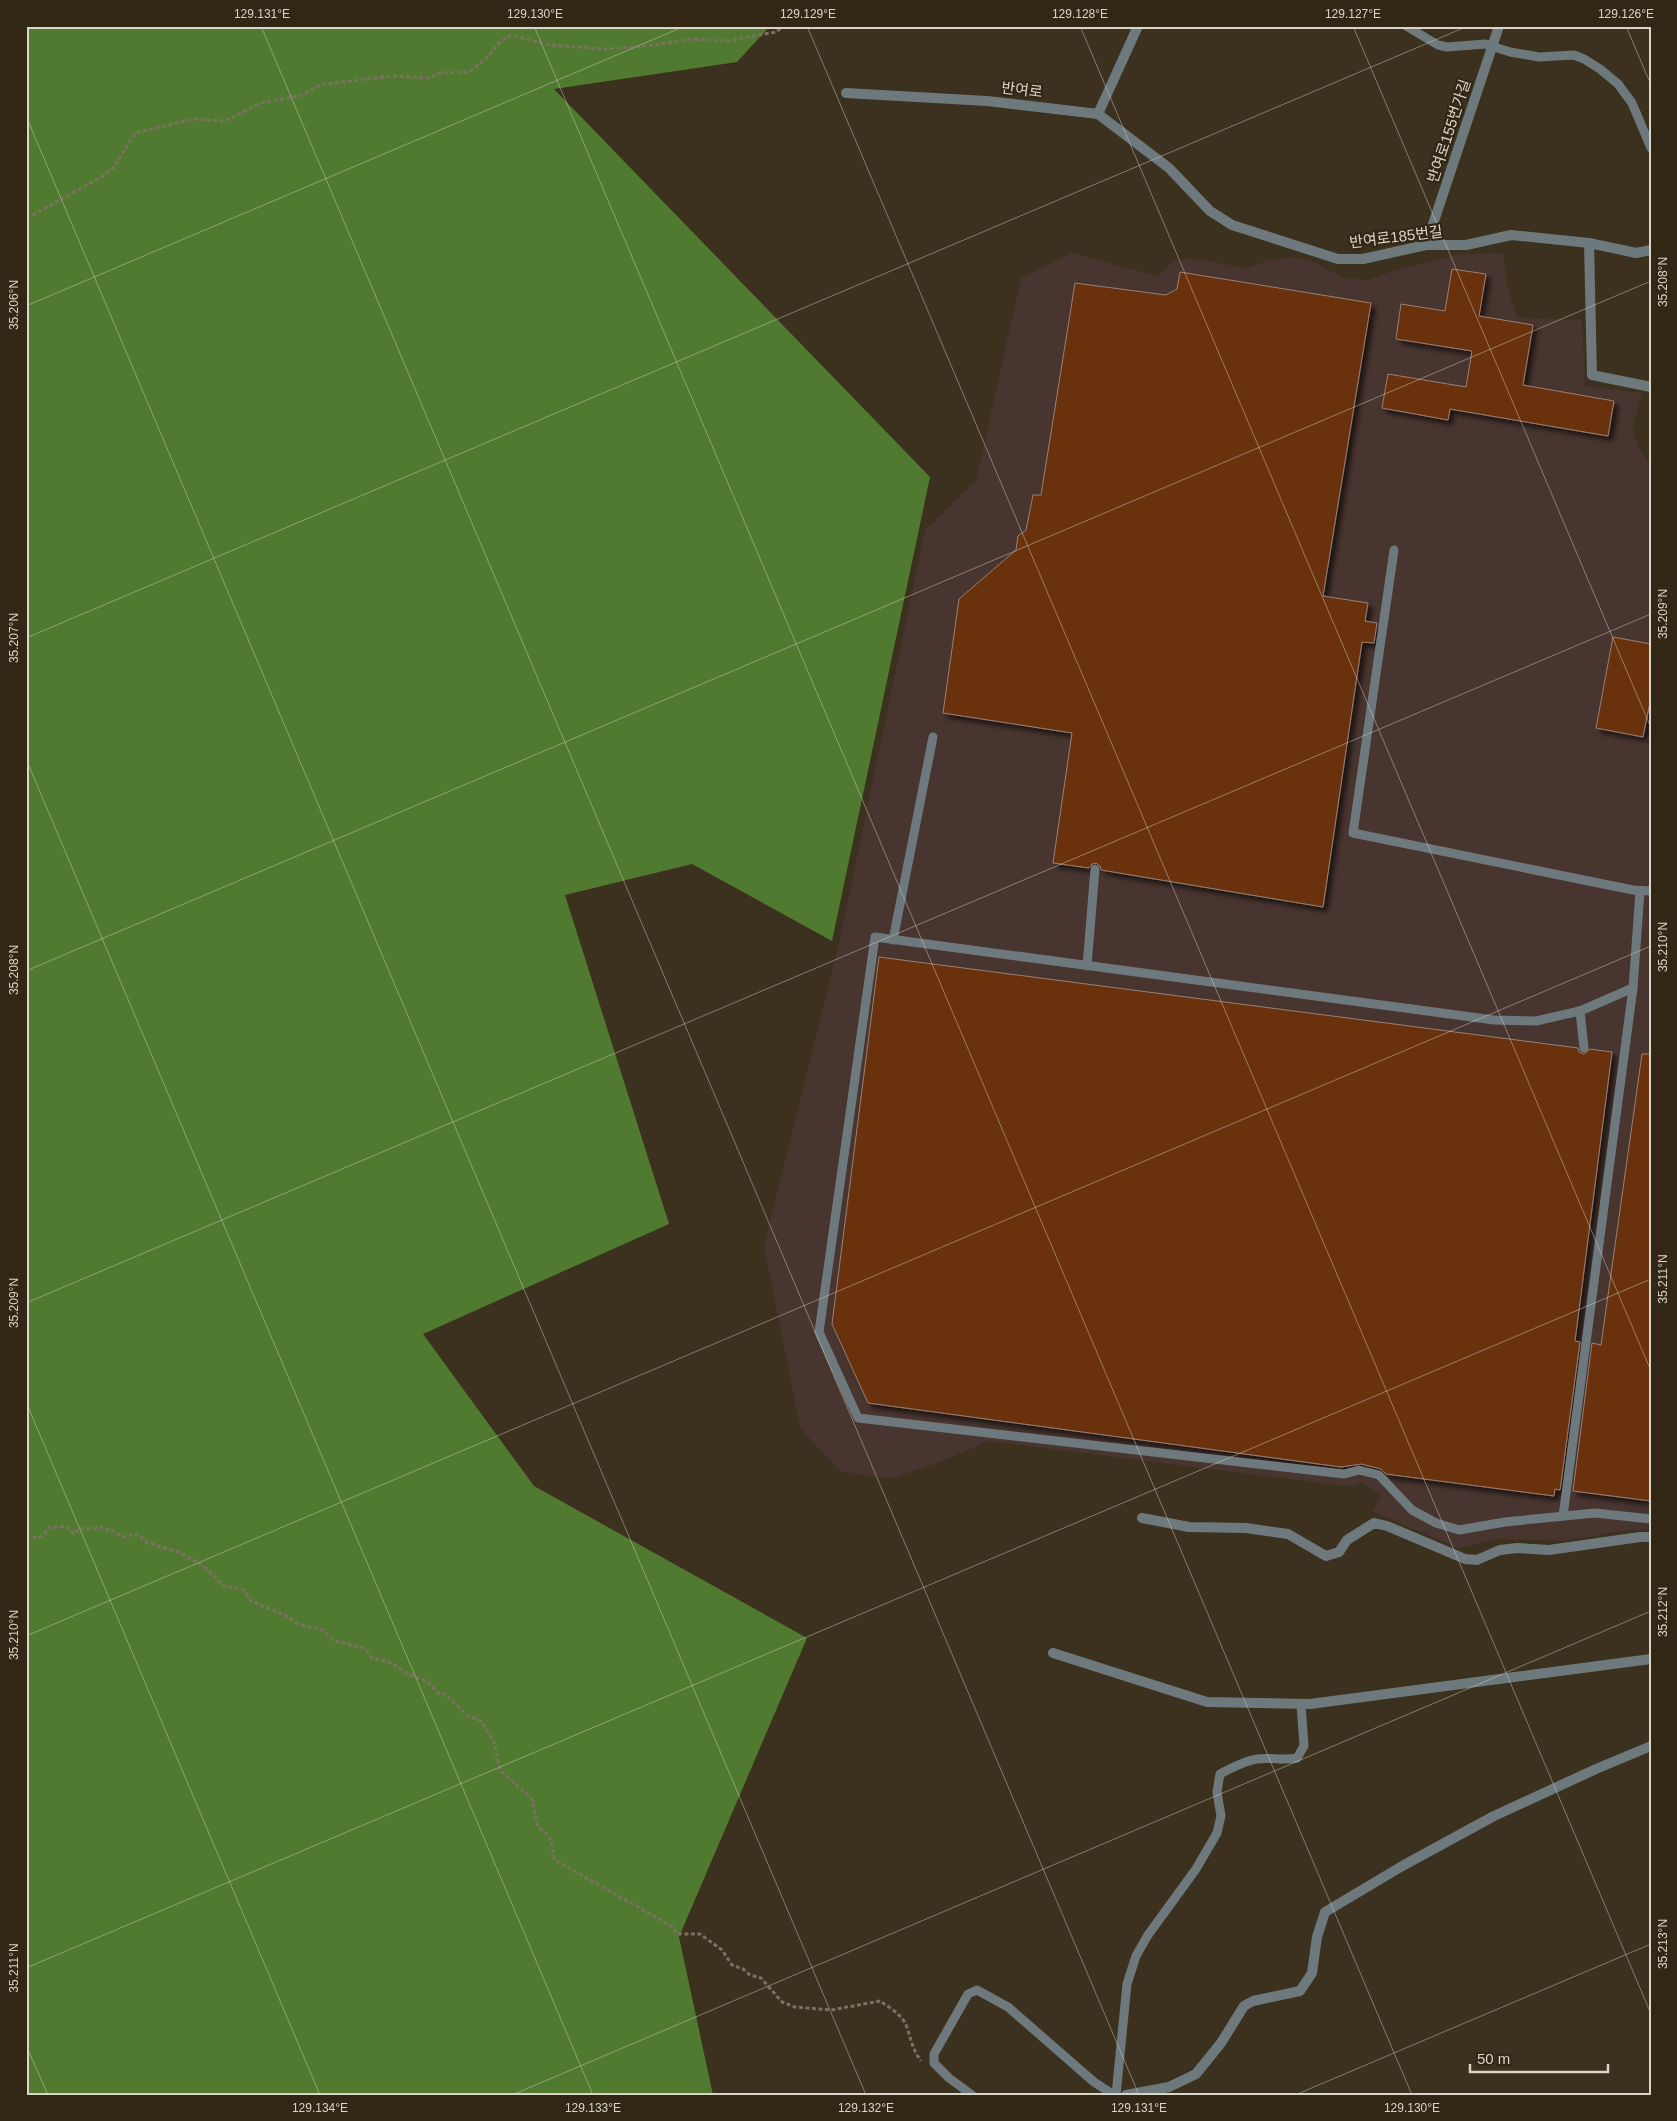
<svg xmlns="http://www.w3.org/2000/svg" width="1677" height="2121" viewBox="0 0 1677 2121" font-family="Helvetica,'Noto Sans KR',sans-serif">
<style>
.industrial{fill:#493530}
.forest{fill:#507a2f}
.building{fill:#69300f;stroke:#998075;filter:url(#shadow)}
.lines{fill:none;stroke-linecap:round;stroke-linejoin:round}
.path{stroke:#7b7161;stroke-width:3;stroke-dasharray:4 2.5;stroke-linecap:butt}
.service{stroke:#6d797d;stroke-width:9}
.minor{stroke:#6d797d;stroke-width:10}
.tertiary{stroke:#6d797d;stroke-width:10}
.ticks{fill:none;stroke:#dbd4c9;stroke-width:1;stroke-opacity:0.45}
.labels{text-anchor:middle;stroke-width:4.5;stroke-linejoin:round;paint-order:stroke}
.street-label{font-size:15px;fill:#dbd4c9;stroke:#322714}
.neatline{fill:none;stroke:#dbd4c9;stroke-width:2}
.ticks-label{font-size:12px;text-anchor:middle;fill:#dbd4c9}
</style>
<defs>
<filter id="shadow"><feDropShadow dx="4.5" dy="4.5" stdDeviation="2.5" flood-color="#0009"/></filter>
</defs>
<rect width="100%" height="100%" fill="#3c311e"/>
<!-- industrial -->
<path class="industrial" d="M 1072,253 L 1157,276 L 1173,261 L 1188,258 L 1247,268 L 1270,260 L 1294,257 L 1311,261 L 1344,278 L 1368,280 L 1390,272 L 1462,254 L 1503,253 L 1507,285 L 1517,318 L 1582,320 L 1585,386 L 1642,393 L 1632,430 L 1639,449 L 1651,465 L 1651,1529 L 1628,1530 L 1563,1541 L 1499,1539 L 1458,1548 L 1372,1511 L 1381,1497 L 1362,1481 L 1354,1487 L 989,1441 L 937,1463 L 890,1479 L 840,1471 L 800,1428 L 764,1246 L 840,939 L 925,530 L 976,481 L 1021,278 Z"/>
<!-- forest -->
<path class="forest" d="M 26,26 L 770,26 L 737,62 L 554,89 L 930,477 L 832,941 L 692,864 L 565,895 L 669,1224 L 423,1334 L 534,1486 L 807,1638 L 679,1937 L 713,2095 L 26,2095 Z"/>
<!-- building -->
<g class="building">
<path d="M 1452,269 L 1486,274 L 1479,316 L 1533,325 L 1523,385 L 1614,401 L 1608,436 L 1450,409 L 1448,420 L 1382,408 L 1388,374 L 1466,387 L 1472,351 L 1396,339 L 1401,304 L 1445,311 Z"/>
<path d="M 1180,272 L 1371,303 L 1323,596 L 1368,603 L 1365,621 L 1377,623 L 1374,643 L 1362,642 L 1323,907 L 1101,870 L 1100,866 L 1096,863 L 1092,864 L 1089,868 L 1053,863 L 1072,733 L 943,713 L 959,599 L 1016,550 L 1018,536 L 1026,530 L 1033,495 L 1041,495 L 1075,283 L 1166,295 L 1177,289 Z"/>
<path d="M 1613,637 L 1651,644 L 1651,697 L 1643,737 L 1596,728 Z"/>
<path d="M 879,957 L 1578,1048 L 1579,1052 L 1584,1054 L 1590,1049 L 1612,1052 L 1575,1341 L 1580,1342 L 1560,1490 L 1555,1489 L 1554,1496 L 1386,1474 L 1381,1469 L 1361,1464 L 1341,1467 L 868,1403 L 832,1324 Z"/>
<path d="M 1642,1054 L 1651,1054 L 1651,1501 L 1573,1491 L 1592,1343 L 1601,1345 Z"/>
</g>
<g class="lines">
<!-- path -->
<g class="path">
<path d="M 26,216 L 35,214 L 103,176 L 114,167 L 135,133 L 194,119 L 225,121 L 260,103 L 300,96 L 320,85 L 366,79 L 393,76 L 429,78 L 440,73 L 469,72 L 485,60 L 499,43 L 511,35 L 549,45 L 605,49 L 648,46 L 691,39 L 727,41 L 776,32 L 784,26"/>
<path d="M 26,1537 L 38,1538 L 44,1535 L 48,1528 L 66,1526 L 74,1534 L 80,1528 L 87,1529 L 101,1527 L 105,1530 L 110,1529 L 122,1537 L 138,1534 L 146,1542 L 178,1552 L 203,1565 L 224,1586 L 244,1590 L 251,1601 L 285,1615 L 298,1624 L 322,1630 L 335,1641 L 364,1648 L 372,1658 L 392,1663 L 407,1674 L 427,1681 L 438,1693 L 444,1693 L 468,1716 L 481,1721 L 494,1742 L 500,1770 L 532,1799 L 538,1827 L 549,1836 L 551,1842 L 555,1860 L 673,1927 L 677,1934 L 700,1934 L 722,1950 L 732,1965 L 743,1969 L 750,1975 L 761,1978 L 782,2002 L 795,2007 L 831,2010 L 880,2001 C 889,2007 902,2015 906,2025 C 911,2038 912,2049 921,2061"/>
</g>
<!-- service -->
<g class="service">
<path d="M 1406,26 L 1438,45 L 1447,47 L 1485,44 L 1510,52 L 1539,57 L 1574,55 L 1584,59 L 1600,69 L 1618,84 L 1632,103 L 1651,148"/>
<path d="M 1394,550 L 1353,833 L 1633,890 L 1651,891"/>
<path d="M 893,940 L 933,737"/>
<path d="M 1087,966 L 1095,869"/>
<path d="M 1633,988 L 1580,1011 L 1536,1021 L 1494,1020 L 875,937 L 819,1332 L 858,1418 L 1344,1474 L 1359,1470 L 1379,1475 L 1412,1510 L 1436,1523 L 1459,1530 L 1505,1522 L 1595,1513 L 1651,1519"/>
<path d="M 1580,1011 L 1584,1048"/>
<path d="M 1563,1516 L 1633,988 L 1640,891"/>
<path d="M 972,2095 L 949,2078 L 934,2063 L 934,2054 L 968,1994 L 977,1990 L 1008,2007 L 1094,2082 L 1114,2095"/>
<path d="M 1116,2095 L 1127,1984 L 1136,1956 L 1148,1935 L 1196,1869 L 1217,1833 L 1221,1816 L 1217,1792 L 1220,1774 C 1232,1768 1243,1761 1257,1759 C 1271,1757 1283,1761 1297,1758 L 1304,1746 L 1301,1704"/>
</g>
<!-- minor -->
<g class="minor">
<path d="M 846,93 L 987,101 L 1098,114 L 1169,168 L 1210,211 L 1232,225 L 1338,259 L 1363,259 L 1426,245 L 1466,245 L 1511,235 L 1589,243 L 1636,253 L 1651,250"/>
<path d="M 1589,243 L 1592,375 L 1651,387"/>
<path d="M 1426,245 L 1499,26"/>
<path d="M 1142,1518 L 1189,1527 L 1246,1528 L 1288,1534 L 1326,1556 L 1339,1552 L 1347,1540 L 1374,1523 L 1387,1526 L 1465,1559 L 1477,1560 L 1500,1550 L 1517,1548 L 1549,1550 L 1640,1537 L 1651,1537"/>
<path d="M 1053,1653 L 1207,1702 L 1310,1704 L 1651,1659"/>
<path d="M 1126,2095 L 1169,2087 L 1196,2074 L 1221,2043 L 1244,2006 L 1253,2001 L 1300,1991 L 1312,1973 L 1317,1937 L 1325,1912 L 1404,1865 L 1494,1816 L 1596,1769 L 1651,1746"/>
</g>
<!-- tertiary -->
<path class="tertiary" d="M 1098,114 L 1138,26"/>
</g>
<!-- ticks -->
<path class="ticks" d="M 261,26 L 1139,2095M 534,26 L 1412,2095M 807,26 L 1651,2014M 1080,26 L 1651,1371M 1353,26 L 1651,728M 1626,26 L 1651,85M 26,116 L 866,2095M 26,306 L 685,26M 26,638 L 1468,26M 26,759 L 593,2095M 26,971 L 1651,281M 26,1303 L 1651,614M 26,1402 L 320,2095M 26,1636 L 1651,946M 26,1968 L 1651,1279M 26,2045 L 48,2095M 512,2095 L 1651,1611M 1295,2095 L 1651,1944"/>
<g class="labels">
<!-- street labels -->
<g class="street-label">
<text transform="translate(1022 90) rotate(7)" y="5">반여로</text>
<text transform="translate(1449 131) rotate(-72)" y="5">반여로155번가길</text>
<text transform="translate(1396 237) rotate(-7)" y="5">반여로185번길</text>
</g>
</g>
<!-- border -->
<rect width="1677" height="2121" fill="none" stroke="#322714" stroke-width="55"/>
<!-- scale -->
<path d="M1470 2064v8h138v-8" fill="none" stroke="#dbd4c9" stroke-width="2.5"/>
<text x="1477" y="2064" font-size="15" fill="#dbd4c9" stroke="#322714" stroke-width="4" paint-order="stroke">50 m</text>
<rect x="28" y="28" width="1622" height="2066" class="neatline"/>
<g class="ticks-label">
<text x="262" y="18">129.131°E</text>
<text x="535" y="18">129.130°E</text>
<text x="808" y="18">129.129°E</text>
<text x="1080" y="18">129.128°E</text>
<text x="1353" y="18">129.127°E</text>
<text x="1626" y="18">129.126°E</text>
<text transform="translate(1663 282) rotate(-90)" y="4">35.208°N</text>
<text transform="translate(14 305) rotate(-90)" y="4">35.206°N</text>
<text transform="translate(1663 614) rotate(-90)" y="4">35.209°N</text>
<text transform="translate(14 638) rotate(-90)" y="4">35.207°N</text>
<text transform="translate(1663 947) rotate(-90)" y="4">35.210°N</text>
<text transform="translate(14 970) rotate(-90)" y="4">35.208°N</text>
<text transform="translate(1663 1279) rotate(-90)" y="4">35.211°N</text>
<text transform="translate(14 1303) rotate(-90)" y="4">35.209°N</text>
<text transform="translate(1663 1612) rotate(-90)" y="4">35.212°N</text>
<text transform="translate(14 1635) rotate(-90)" y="4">35.210°N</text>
<text transform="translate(1663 1944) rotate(-90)" y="4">35.213°N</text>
<text transform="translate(14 1968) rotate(-90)" y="4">35.211°N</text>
<text x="320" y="2112">129.134°E</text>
<text x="593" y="2112">129.133°E</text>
<text x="866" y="2112">129.132°E</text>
<text x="1139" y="2112">129.131°E</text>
<text x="1412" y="2112">129.130°E</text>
</g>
</svg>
